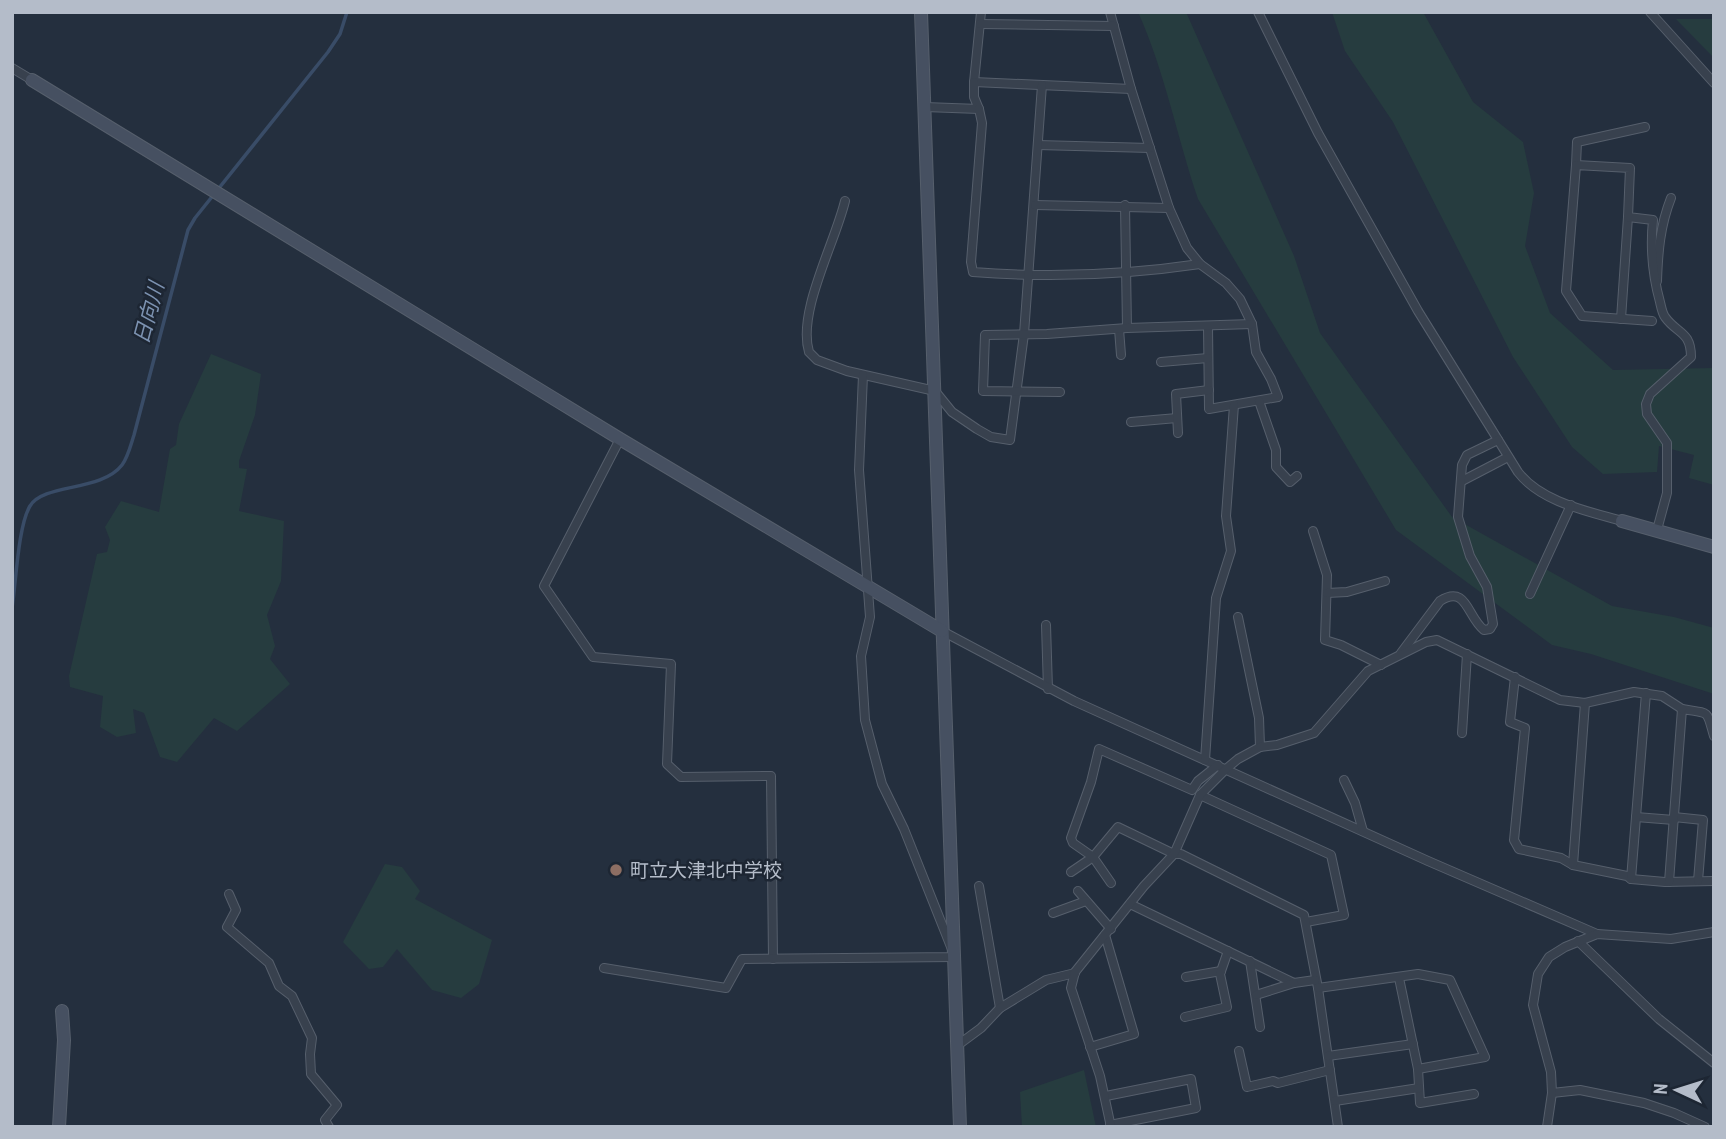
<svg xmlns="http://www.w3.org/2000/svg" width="1726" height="1139" viewBox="0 0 1726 1139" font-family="'PT Sans Narrow','Noto Sans JP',sans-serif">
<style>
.green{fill:#263c3f}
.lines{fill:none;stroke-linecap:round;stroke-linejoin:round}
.stream{stroke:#394c67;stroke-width:3.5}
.street-casing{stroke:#565f6c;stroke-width:10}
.secondary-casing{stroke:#565f6c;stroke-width:14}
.street{stroke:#38414e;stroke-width:8}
.secondary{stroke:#465061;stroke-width:12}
.education-dot{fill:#8d6e63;stroke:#1d2633;stroke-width:2.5}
.labels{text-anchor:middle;stroke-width:5;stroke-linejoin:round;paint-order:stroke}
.poi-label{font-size:19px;fill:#b4bcc9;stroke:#1d2633;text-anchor:start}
.water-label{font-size:21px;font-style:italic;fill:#7c92b1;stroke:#1d2633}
</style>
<rect width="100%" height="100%" fill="#242f3e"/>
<!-- green -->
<g class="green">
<path d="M 1138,12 L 1186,12 L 1294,256 L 1320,333 L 1452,517 L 1612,606 L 1674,617 L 1714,628 L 1714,694 L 1591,654 L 1552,645 L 1396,530 L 1198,199 C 1177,137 1165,72 1138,12 Z"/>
<path d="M 1332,12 L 1423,12 L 1473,102 L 1523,142 L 1534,193 L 1525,246 L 1550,313 L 1613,370 L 1714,368 L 1714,485 L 1689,478 L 1694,455 L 1659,446 L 1657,472 L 1603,474 L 1572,447 L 1513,357 L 1393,122 L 1345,51 Z"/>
<path d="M 1676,19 L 1714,19 L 1714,58 Z"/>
<path d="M 211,354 L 261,374 L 255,415 L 239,461 L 239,468 L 247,469 L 239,511 L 284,521 L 281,581 L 267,615 L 275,646 L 270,659 L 290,684 L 237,731 L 214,718 L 177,762 L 160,757 L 144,713 L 133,709 L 136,733 L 117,737 L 100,727 L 103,696 L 70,687 L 69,676 L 97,554 L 107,552 L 110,540 L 105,527 L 121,501 L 159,512 L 170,449 L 176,445 L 179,424 Z"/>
<path d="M 385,864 L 402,867 L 420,891 L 415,899 L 492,940 L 479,984 L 461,998 L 432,990 L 397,949 L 383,967 L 369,969 L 343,942 Z"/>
<path d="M 1084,1070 L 1096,1127 L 1022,1127 L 1020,1092 Z"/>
</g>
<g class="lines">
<!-- stream -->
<path class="stream" d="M 12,608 C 16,583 18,526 30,506 C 44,483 101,492 122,465 C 128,457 131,444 134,435 L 188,230 L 195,218 L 328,52 L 340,34 L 347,12"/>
<defs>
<g id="street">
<path d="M 981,12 L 974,82 L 1131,89"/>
<path d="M 1110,12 L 1131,89 L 1169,208 L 1187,248 L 1200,264 L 1226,283 L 1240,299 L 1252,324 L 1256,352 L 1271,379 L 1278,397 L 1209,409 L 1208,327"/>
<path d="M 1258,12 L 1318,133 L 1418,311 L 1518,472 C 1541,502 1587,511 1622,521"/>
<path d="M 1650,12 L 1714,83"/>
<path d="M 980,24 L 1114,26"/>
<path d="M 12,68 L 32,80"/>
<path d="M 925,107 L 979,109 L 974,97 L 974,82"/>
<path d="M 979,109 L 982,123 L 971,262 L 973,272 C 1048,278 1125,275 1200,264"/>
<path d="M 1038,145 L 1150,148"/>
<path d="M 1576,165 L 1577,142 L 1645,127"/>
<path d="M 845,201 C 835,243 797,312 809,352 L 817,360 L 847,371 L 935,391 L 952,412 L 977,429 L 991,437 L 1010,440 L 1024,334 L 1042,85"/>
<path d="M 1035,205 L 1169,208"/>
<path d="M 1125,205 L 1127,328"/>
<path d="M 1657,281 C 1658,252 1660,226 1671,198"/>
<path d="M 1621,319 L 1628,217"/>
<path d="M 1652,321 L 1582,316 L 1566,291 L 1576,165 L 1630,168 L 1628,217 L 1653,220 C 1650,249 1652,273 1660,302 C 1661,306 1662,313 1665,317 C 1677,334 1691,331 1691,357 L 1650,394 L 1646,404 L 1647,414 L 1667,443 L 1667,493 L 1657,530"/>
<path d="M 1119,329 L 1121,355"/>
<path d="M 1161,362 L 1208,358"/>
<path d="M 1060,392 L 983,391 L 985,335 L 1047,334 L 1127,328 L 1252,324"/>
<path d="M 1259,401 L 1276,450 L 1276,467 L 1290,482 L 1297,476"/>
<path d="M 1131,422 L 1177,418"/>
<path d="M 1178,433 L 1176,394 L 1209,390"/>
<path d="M 620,439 L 544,586 L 593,657 L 671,664 L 667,764 L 681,777 L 771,776 L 773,959"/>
<path d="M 1462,481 L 1508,457"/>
<path d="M 1313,531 L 1327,575 L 1325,640 L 1341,645 L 1381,665"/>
<path d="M 1327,593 L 1347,592 L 1385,581"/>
<path d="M 1530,594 L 1571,505"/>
<path d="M 1238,617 L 1259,718 L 1260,747"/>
<path d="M 1046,625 L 1048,689"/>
<path d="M 942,631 L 1074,701 L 1428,861 L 1597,934"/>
<path d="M 1401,653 L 1440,601 C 1467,584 1467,617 1484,630 L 1490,629 L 1493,624 L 1487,587 L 1470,556 L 1458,517 L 1462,465 L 1467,455 L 1498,440"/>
<path d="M 1515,677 L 1510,722 L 1525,728 L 1514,840 L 1519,849 L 1561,858 L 1573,865 L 1627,876 L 1631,879 L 1665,882 L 1714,881"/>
<path d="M 1462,733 L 1467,654"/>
<path d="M 1205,760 L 1216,598 L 1231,551 L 1226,516 L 1234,405"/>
<path d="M 1344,780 L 1355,803 L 1363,831"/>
<path d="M 1200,795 L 1331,855 L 1344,915 L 1306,922"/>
<path d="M 1636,817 L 1674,820"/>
<path d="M 1674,817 L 1703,820 L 1698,881"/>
<path d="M 1573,865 L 1585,703"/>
<path d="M 1071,872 L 1093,857 L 1118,827 L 1174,854 L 1181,854 L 1304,915 L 1318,988 L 1338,1127"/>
<path d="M 1631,879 L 1646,693"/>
<path d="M 1669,882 L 1682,709 C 1711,714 1706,709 1714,736"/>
<path d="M 1111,883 L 1093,857 L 1073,843 L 1071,838 L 1091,782 L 1099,749 L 1192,790 L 1198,781 L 1218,765"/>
<path d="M 979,886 L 1000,1008"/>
<path d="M 1078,891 L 1111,929"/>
<path d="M 229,894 L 236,910 L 227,927 L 269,963 L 279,986 L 292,996 L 312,1038 L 310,1054 L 311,1074 L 337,1105 L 325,1120 L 329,1127"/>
<path d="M 1130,904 L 1294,983 L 1315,980"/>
<path d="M 1053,913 L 1086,901"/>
<path d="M 1578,941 L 1659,1019 L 1714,1063"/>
<path d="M 1250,961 L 1260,1027"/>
<path d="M 604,968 L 726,988 L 742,959 L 955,957 L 904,829 L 882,784 L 865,720 L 861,656 L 870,617 L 859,470 L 863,375"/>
<path d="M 1186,977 L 1221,971"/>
<path d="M 1399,978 L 1418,1069"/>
<path d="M 1318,988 L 1418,974 L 1450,980 L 1485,1057 L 1418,1069 L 1420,1103 L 1474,1094"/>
<path d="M 1256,995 L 1294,983"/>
<path d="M 1185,1017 L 1227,1007 L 1220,974 L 1228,951"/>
<path d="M 958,1045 L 981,1028 L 1000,1008 L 1046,980 L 1075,973"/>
<path d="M 1090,1047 L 1134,1034 L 1105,935"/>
<path d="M 1239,1051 L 1247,1087 L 1273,1081 L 1278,1083 L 1330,1070"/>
<path d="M 1328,1056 L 1413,1044"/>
<path d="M 1552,1093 L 1580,1090 L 1644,1103 L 1674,1113 L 1705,1127"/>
<path d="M 1106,1096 L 1191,1079 L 1196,1108 L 1110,1125"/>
<path d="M 1335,1101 L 1419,1088"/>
<path d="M 1111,1127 L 1100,1076 L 1071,988 L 1075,972 L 1144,886 L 1174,854 L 1200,795 L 1226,769 L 1238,759 L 1260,747 L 1277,745 L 1314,733 L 1368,671 L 1426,642 L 1437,640 L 1560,700 L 1585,703 L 1634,692 L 1662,696 L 1682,709"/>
<path d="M 1547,1127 L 1552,1093 L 1551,1072 L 1533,1005 L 1538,974 L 1549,957 L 1565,947 L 1597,934 L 1671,939 L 1714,932"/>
</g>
<g id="secondary">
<path d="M 921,12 L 960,1127"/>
<path d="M 32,80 L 620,439 L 942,631"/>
<path d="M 1622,521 L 1714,547"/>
<path d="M 59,1127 L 64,1040 L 62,1011"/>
</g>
</defs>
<!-- street casing -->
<use href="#street" class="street-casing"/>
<!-- secondary casing -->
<use href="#secondary" class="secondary-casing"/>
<!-- street -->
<use href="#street" class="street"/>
<!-- secondary -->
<use href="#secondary" class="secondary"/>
</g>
<!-- markers -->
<circle class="education-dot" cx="616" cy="870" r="7"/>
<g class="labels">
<!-- poi labels -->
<g class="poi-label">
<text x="630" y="877">町立大津北中学校</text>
</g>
<!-- water labels -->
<g class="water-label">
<text transform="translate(149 313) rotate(-75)" y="7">日向川</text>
</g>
</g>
<!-- border -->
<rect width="1726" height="1139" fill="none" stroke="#b4bcc9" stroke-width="28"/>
<!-- north arrow -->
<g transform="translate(1677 1090) rotate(274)" stroke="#1d2633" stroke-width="5" paint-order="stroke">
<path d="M0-5L12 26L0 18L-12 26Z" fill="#b4bcc9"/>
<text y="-10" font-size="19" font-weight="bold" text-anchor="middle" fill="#b4bcc9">N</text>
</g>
</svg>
